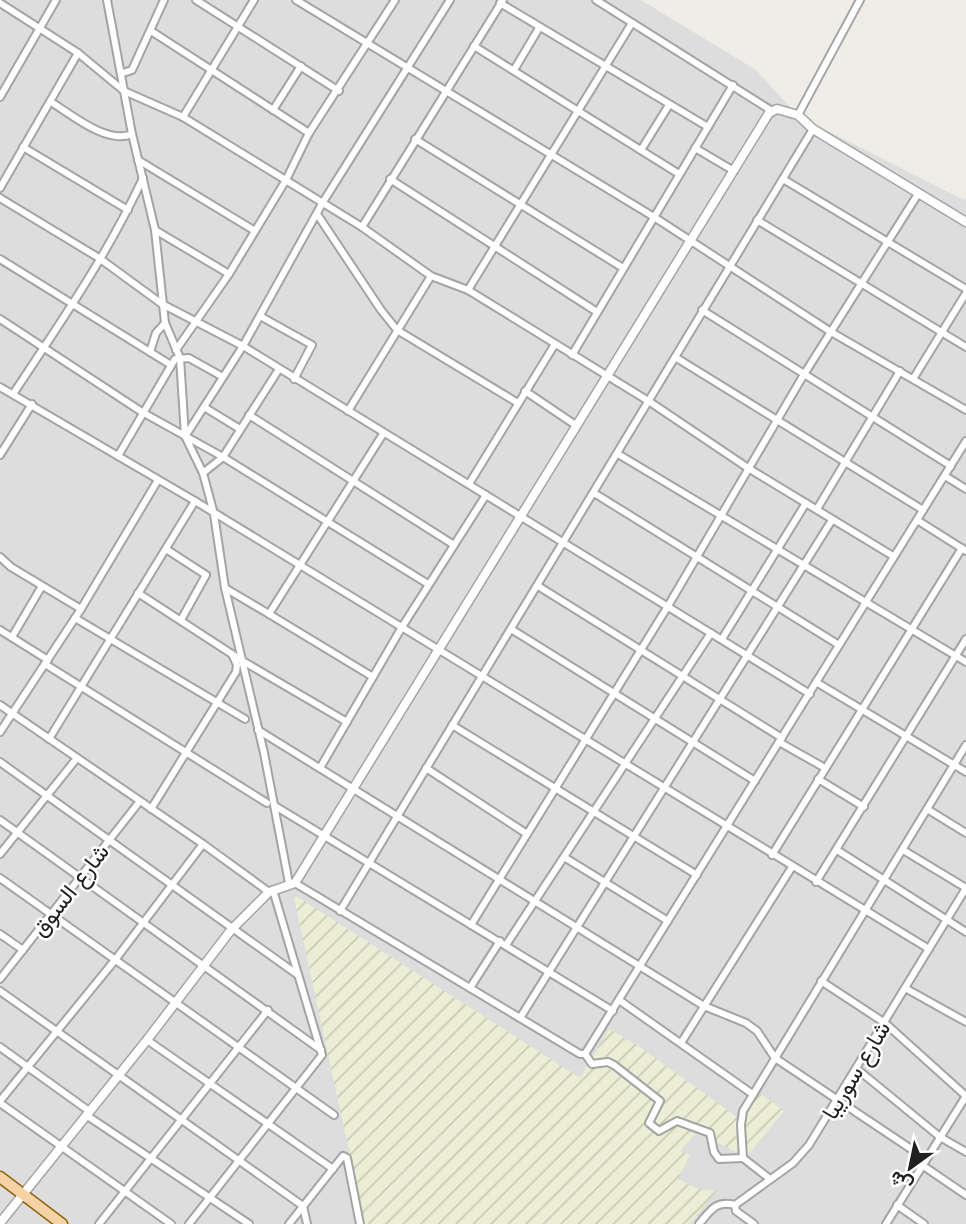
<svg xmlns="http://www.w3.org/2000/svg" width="966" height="1224" viewBox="0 0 966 1224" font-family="Montserrat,Vazirmatn,sans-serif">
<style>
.residential{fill:#dedddd}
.farmland{fill:url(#farmland-furrows)}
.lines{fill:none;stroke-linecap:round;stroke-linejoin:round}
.minor-casing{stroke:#a4a4a4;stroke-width:10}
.tertiary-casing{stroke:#a4a4a4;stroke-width:11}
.primary-casing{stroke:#92640a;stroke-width:13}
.minor{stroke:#fff;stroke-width:6}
.tertiary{stroke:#fff;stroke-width:8}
.primary{stroke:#f6d3a6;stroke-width:10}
.labels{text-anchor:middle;stroke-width:5;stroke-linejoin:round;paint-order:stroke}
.street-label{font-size:23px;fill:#202020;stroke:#fff}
</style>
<defs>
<pattern id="farmland-furrows" width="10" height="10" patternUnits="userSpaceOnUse" patternTransform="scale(1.75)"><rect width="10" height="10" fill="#ebedd4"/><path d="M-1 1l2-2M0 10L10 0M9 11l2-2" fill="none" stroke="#c9cbb6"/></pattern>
</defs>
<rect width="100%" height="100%" fill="#f0ede7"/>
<!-- residential -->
<path class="residential" d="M 0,0 L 641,0 L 756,70 L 798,116 L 964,200 L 966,197 L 966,1224 L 0,1224 Z"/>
<!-- farmland -->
<path class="farmland" d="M 293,894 L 580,1078 L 609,1029 L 640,1047 L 737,1117 L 758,1092 L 784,1111 L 746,1157 L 697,1132 L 680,1151 L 690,1155 L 678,1179 L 698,1189 L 717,1191 L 689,1224 L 365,1224 Z"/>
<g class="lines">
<defs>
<g id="minor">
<path d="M 107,0 L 132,134 L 155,230 L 165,323 L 180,358 L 185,436 L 203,473 L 214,514 L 225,588 L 264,753 L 289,883"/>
<path d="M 196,0 L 339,91"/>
<path d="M 296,0 L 654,217 L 831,332 L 966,410"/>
<path d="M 596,0 L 772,111"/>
<path d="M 0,3 L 78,53 L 124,91 L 183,117 L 362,227 L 431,276 L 468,290 L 650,402 L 748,468 L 893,556"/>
<path d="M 500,3 L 708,127"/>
<path d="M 151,31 L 309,133"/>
<path d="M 474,46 L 679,174"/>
<path d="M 514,70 L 539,28"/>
<path d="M 123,73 L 132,70 L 164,0"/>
<path d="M 0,97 L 56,0"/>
<path d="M 51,102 C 71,114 107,145 132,134"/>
<path d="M 273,110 L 301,66"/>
<path d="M 798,115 L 860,0"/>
<path d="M 183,117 L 254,0"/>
<path d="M 415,139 L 623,268"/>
<path d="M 23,147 L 128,210"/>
<path d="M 695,148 L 734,171"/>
<path d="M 641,150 L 669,105"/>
<path d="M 138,160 L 255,231"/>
<path d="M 390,179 L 597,312"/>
<path d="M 783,179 L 966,289"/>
<path d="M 0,188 L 78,53"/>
<path d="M 0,198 L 99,258 L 162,304 L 243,346 L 810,694"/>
<path d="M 317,214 L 381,310 L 397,330 L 518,403"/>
<path d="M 757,220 L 966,347"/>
<path d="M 362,227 L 503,0"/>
<path d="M 155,230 L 229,274"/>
<path d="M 0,259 L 171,365"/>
<path d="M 468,290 L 632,23"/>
<path d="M 702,310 L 951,466"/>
<path d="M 260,316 L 312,345 L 294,379"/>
<path d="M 0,319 L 142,412 L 223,457 L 428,584"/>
<path d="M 176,350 L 229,274 L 286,180 L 309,133 L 395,0"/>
<path d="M 150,352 L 156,333 L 165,323"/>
<path d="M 572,355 L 733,85"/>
<path d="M 675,357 L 923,510"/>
<path d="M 913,379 L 966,293"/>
<path d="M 0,387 L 195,501 L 929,949"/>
<path d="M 525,391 L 577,426"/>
<path d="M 13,394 C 59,325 108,254 143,178"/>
<path d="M 204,407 L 240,429"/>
<path d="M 348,411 L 431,276"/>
<path d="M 249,415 L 454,545"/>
<path d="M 186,435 L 243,346 L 323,202 L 450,0"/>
<path d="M 618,454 L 966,662"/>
<path d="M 0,455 L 32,404"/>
<path d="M 118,456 L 175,359 L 189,358 L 223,377"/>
<path d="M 203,473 L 223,457 L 279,369"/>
<path d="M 945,476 L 966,489"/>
<path d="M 469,484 L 555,344"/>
<path d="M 594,493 L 839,645"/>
<path d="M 817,509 L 900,371"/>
<path d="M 917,520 L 966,551"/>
<path d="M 166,549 L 206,575 L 181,620"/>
<path d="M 0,557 L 11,567 L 81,609"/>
<path d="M 538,586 L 782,738"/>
<path d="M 225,588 L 269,614 L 383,434"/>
<path d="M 138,593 L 241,660 L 347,722"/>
<path d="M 269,614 L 373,677"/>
<path d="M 75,618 L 245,719"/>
<path d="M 511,629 L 755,781"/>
<path d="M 0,630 L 48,660"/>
<path d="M 12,637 L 42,586"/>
<path d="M 722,639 L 806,503"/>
<path d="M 45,664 L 267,803"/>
<path d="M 816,682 L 966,772"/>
<path d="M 0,705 L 203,844 L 269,892"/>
<path d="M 452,725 L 697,875"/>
<path d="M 258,730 L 704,1006 L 746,1023 L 757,1031 L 775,1058 L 926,1159"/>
<path d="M 0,732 L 81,609 L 158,480"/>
<path d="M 49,739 L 195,501"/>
<path d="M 779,742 L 825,768"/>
<path d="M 0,762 L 298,975"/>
<path d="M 320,768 L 402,627 L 486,495"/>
<path d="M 426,768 L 527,834"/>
<path d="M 818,779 L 864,807"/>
<path d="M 275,806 L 613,1011"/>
<path d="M 151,809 L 236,672 L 237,665 L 232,654"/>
<path d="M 927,809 L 966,833"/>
<path d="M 0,820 L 321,1050"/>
<path d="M 837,850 L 966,932"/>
<path d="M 903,850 L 966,888"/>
<path d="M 0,854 L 77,758"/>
<path d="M 772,855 L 962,548"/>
<path d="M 564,857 L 668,921"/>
<path d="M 0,878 L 334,1115"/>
<path d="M 816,882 L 966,639"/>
<path d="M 295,883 L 580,1054 L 585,1054 L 592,1064 L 608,1062 L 614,1065 L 660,1101 L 649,1123 L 659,1131 L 677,1121 L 710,1133 L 714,1152 L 719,1159 L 743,1158"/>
<path d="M 340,911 L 813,129"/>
<path d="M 471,925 L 668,606 L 803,376 L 918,194"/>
<path d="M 0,934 L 23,950"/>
<path d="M 506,945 L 711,633"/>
<path d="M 0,979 L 140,801"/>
<path d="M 821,981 L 885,1023 L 966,1096"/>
<path d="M 470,988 L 500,941"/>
<path d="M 905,988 L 966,1022"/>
<path d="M 0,991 L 303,1206 L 307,1224"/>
<path d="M 619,1000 L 751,1093"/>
<path d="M 520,1018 L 832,520"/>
<path d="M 147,1040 L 333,1169"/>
<path d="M 681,1043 L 792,867"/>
<path d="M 0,1047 L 89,1111"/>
<path d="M 585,1054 L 966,441"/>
<path d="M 857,1069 L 940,1137 L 966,1152"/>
<path d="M 0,1101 L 115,960 L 203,844"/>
<path d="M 0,1103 L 171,1224"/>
<path d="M 86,1115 L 249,1224"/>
<path d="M 922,1165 L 966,1195"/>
<path d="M 770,1179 L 743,1158 L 741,1125 L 743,1111 L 966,745"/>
<path d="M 897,1205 L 924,1224"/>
<path d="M 99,1224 L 268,1010"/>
<path d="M 189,1224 L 322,1055 L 273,890"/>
<path d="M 289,1224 L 343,1156 L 347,1158 L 360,1224"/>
<path d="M 699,1224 C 711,1210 716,1200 735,1205"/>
<path d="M 754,1224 L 736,1211 L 735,1205 L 793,1163 L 809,1145 L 966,888"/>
<path d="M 886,1224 L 966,1096"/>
</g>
<path id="tertiary" d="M 0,1223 L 147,1040 L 231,930 L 269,892 L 295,883 L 769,113 L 777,109 L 798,115 L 813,129 L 966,222"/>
<path id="primary" d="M 0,1177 L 62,1224"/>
</defs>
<!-- minor casing -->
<use href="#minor" class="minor-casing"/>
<!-- tertiary casing -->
<use href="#tertiary" class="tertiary-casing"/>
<!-- primary casing -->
<use href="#primary" class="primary-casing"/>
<!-- minor -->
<use href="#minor" class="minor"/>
<!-- tertiary -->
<use href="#tertiary" class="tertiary"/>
<!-- primary -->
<use href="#primary" class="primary"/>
</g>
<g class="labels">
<!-- street labels -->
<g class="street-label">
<text transform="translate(70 890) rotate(-52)" y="8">شارع السوق</text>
<text transform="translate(856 1070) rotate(-59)" y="8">شارع سوريبا</text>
</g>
</g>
<!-- north arrow -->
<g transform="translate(910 1168) rotate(213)" stroke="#ffffff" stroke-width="5" paint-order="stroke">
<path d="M0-5L12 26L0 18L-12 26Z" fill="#202020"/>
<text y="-10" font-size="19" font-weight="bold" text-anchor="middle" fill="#202020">ش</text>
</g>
</svg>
